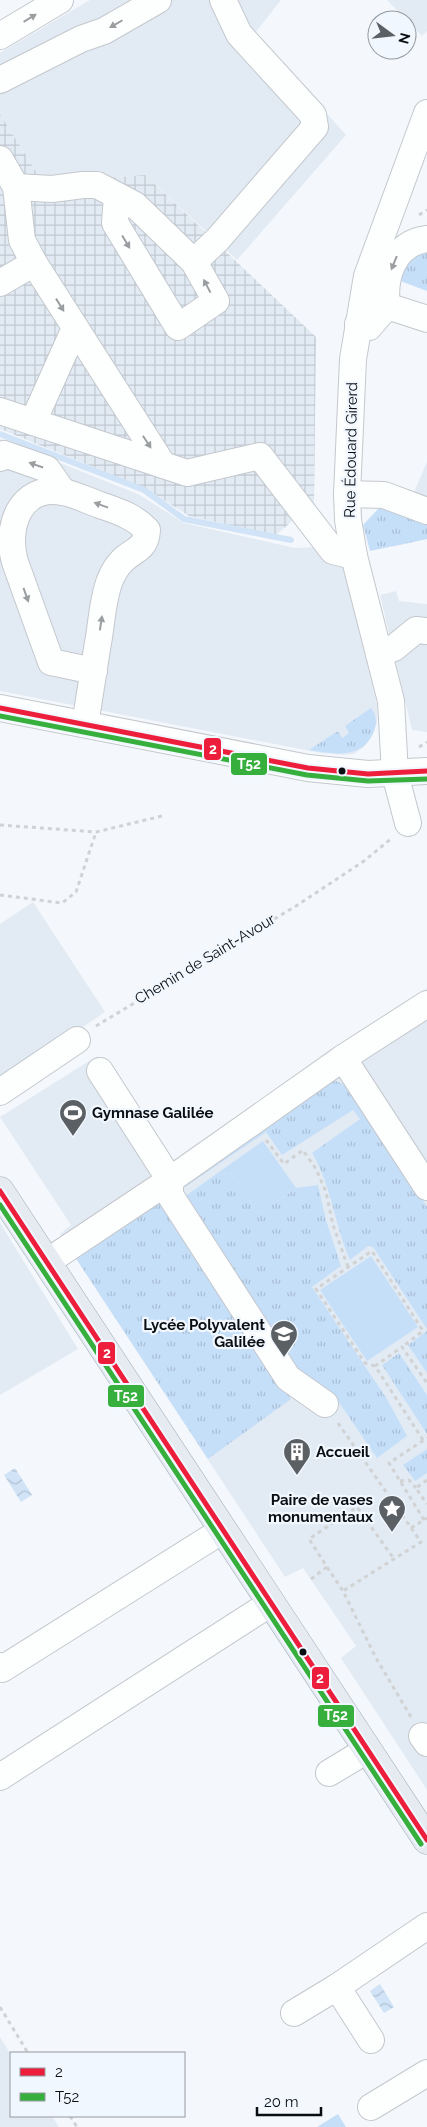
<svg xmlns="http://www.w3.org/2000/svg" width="427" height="2127" viewBox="0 0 427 2127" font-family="Raleway,sans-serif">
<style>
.built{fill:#e2ebf4}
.industrial{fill:url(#industrial-grid)}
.grass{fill:url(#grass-tufts)}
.pitch{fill:#c6dff9}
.water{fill:url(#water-waves)}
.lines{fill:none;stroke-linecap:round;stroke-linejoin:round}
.stream{stroke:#d0e3f7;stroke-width:6}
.minor-casing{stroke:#c4c8cd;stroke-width:28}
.major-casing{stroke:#9facb7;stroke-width:29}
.path{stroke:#d1d2d3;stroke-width:3;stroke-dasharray:4 4;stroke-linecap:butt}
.minor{stroke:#fdfefe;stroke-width:26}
.major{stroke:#e5ebf1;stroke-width:28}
.bus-1-casing{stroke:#f1f7fe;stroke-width:9}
.bus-2-casing{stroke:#f1f7fe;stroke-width:9}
.bus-1{stroke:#ed1e3c;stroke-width:5}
.bus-2{stroke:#36af3d;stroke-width:5}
.oneway{fill:#9b9ea0}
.bus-dot{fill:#090e13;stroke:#f1f7fe;stroke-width:2}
.labels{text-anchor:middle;stroke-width:4.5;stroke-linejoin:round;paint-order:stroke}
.street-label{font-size:15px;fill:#090e13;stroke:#f1f7fe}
.poi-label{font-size:15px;font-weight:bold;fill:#090e13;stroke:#f1f7fe;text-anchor:start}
.line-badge{stroke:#f1f7fe;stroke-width:2}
.badge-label{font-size:14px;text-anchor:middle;font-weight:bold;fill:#fff}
</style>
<defs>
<pattern id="industrial-grid" width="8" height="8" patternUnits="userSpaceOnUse" patternTransform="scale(1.25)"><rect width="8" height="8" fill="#e2ebf4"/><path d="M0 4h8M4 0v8" fill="none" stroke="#c1c8d0"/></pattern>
<pattern id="grass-tufts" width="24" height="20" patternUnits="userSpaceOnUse" patternTransform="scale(1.25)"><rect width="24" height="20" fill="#c6dff9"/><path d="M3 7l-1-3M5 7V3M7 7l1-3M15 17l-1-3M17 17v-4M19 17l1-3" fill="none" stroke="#a9bed5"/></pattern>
<pattern id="water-waves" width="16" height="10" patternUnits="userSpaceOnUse" patternTransform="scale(1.25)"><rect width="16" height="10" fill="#d0e3f7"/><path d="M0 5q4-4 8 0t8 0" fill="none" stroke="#b1c2d3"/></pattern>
</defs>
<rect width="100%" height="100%" fill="#f4f7fb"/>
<!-- built -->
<g class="built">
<path d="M 90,0 L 281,0 L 255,33 L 346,135 L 237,260 L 145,175 L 43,183 L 0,114 L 0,53 Z"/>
<path d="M 387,0 L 427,0 L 427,31 L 422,36 Z"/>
<path d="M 0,439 L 138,494 L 184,523 L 295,548 L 338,546 L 377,704 L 377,722 L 374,731 L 364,747 L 354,754 L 344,755 L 321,753 L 0,691 Z"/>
<path d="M 427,462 L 427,539 L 392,547 L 414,492 Z"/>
<path d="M 396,591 L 399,601 L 427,604 L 427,732 L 412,730 L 380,595 Z"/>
<path d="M 33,902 L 105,1012 L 0,1083 L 0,924 Z"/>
<path d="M 427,988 L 427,1790 L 341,1658 L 356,1646 L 303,1568 L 285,1577 L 60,1234 L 71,1225 L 0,1117 L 97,1056 L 168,1167 Z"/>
<path d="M 0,1223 L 78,1349 L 0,1395 Z"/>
<path d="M 0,2037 L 11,2055 L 11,2116 L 52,2116 L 59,2127 L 0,2127 Z"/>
</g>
<!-- industrial -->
<path class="industrial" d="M 0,114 L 43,183 L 145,175 L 316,337 L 314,502 L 276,535 L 189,516 L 145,488 L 0,429 Z"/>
<!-- grass -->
<g class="grass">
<path d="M 427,249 L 427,291 L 395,279 L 401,264 Z"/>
<path d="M 385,506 L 427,522 L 427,539 L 370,551 L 363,525 L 379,508 Z"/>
<path d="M 371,708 C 377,716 377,722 374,731 C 363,760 334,754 309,750 L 338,731 L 342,738 L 349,733 L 345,726 Z"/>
<path d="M 336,1081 L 349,1087 L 427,1207 L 427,1329 L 373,1247 L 368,1246 L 350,1260 C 334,1225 332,1186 312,1153 L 360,1119 L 353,1110 L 282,1155 L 266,1132 L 179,1191 L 181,1183 L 328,1082 Z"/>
<path d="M 226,1167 L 259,1214 L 296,1188 L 318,1185 L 326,1220 L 341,1266 L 312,1287 L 387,1399 L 407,1436 L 377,1458 L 334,1395 L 287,1361 L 180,1200 Z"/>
<path d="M 164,1199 L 187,1230 L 291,1399 L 208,1459 L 75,1257 Z"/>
<path d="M 427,1331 L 427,1373 L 408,1345 Z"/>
<path d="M 399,1353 L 427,1395 L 427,1434 L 382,1365 Z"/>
<path d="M 427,1449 L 427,1473 L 415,1481 L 403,1465 Z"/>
</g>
<!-- pitch -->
<g class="pitch">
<path d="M 263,1141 L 296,1188 L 259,1214 L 226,1167 Z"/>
<path d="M 371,1256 L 418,1327 L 367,1361 L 320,1290 Z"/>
<path d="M 338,2114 L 346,2127 L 317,2127 Z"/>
</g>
<!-- water -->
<g class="water">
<path d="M 15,1468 L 32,1495 L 21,1502 L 4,1475 Z"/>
<path d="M 380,1984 L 394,2007 L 384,2013 L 370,1991 Z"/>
</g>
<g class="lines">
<!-- stream -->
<path class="stream" d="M 0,434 L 144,490 L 184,519 L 291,540"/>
<defs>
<g id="minor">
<path d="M 0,36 L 60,0"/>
<path d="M 0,80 L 81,39 L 104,31 L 158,0"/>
<path d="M 0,159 L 16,187 L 22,240 L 34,263 L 163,465 L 0,411"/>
<path d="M 16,187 L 52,189 L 83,185 L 97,185 L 135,205 L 194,262 L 216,301 L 178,327 L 115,223 L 117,196"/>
<path d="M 194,262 L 218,239 L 315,127 L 313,115 L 239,34 L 223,0"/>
<path d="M 0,283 L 34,263"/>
<path d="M 387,306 L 427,319"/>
<path d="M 358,324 L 369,327 L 387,306 C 383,277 394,243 427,239"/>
<path d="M 33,422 L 75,328"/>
<path d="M 0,458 L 4,454 L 47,469 L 63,492"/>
<path d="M 163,465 L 187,473 L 260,456 L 333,551 L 354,556"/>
<path d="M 347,494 L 384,495 L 427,511"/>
<path d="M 379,654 L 394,648 L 416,630 L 427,631"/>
<path d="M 0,708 L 308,768 L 368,774 L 427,771"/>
<path d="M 85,724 C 90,695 94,666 99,637 C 102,618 103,598 110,580 C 113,573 116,567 122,561 C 134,549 146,550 147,530 C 134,516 117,511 100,505 C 88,501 75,494 63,492 C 20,484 5,527 15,562 L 51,662 L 94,671"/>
<path d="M 408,823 L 395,774 L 391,701 L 354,556 L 348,520 L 347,494 L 353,359 L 367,276 L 427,113"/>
<path d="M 343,1058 L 427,1187"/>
<path d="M 0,1092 L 77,1040"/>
<path d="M 47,1262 L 170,1180 L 100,1071"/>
<path d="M 325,1404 L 288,1378 L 170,1195 L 170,1180 L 343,1058 L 427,1004"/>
<path d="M 0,1666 L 2,1669 L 223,1530"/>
<path d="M 422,1736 L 427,1743"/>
<path d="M 329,1773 L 367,1750"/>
<path d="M 0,1777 L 271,1603"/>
<path d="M 294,2013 L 337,1987"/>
<path d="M 371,2040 L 337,1987 L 427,1926"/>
<path d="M 371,2107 L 427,2073"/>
</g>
<path id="major" d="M 0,1191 L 427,1840"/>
</defs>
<!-- minor casing -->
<use href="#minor" class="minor-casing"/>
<!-- major casing -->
<use href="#major" class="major-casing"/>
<!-- path -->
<g class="path">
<path d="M 419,215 L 427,210"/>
<path d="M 419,747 L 427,742"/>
<path d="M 0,825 L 96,832 L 162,816"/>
<path d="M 0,895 L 62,903 L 76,892 L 96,832"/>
<path d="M 96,1026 L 296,906 L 364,861 L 392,838"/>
<path d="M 266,1140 L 284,1164 L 303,1150 L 316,1169 L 326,1192 L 333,1225 L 348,1267"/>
<path d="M 375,1366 L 365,1363 L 316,1289 L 372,1251 L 423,1331 L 402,1347"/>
<path d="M 338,1423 L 421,1542 L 343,1591"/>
<path d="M 423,1440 L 375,1366 L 402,1347 L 427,1383"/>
<path d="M 427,1480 L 416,1488 L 427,1504"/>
<path d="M 400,1481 L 409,1480 L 416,1488"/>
<path d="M 424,1520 L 389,1463 L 427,1438"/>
<path d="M 411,1528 L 427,1518"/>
<path d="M 327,1567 L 343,1591 L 376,1658 L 411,1717"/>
<path d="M 311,1579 L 327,1567 L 309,1539 L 357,1507 L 394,1559"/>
<path d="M 0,2007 L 28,2053"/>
<path d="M 70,2116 L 77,2127"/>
</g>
<!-- minor -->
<use href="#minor" class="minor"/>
<!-- major -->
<use href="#major" class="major"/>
<defs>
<g id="bus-1">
<path d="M 0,708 L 308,768 L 368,774 L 427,771"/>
<path d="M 0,1191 L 427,1840"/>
</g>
<g id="bus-2">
<path d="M 0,716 L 307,775 L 368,781 L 427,779"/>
<path d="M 0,1205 L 421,1844"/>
</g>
</defs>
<!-- bus-1 casing -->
<use href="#bus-1" class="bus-1-casing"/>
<!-- bus-2 casing -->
<use href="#bus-2" class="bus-2-casing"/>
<!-- bus-1 -->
<use href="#bus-1" class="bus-1"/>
<!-- bus-2 -->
<use href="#bus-2" class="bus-2"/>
</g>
<!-- one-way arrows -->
<defs><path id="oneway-solid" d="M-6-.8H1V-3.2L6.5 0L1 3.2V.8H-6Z" transform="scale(1.25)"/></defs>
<g class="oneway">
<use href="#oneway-solid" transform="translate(30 18) rotate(-31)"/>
<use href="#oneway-solid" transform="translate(116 24) rotate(150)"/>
<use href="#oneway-solid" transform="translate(126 242) rotate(59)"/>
<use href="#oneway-solid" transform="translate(394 263) rotate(112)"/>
<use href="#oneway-solid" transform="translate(207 286) rotate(-118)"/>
<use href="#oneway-solid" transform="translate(60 305) rotate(58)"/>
<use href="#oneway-solid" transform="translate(147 442) rotate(57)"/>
<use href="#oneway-solid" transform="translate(36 465) rotate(-161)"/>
<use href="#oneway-solid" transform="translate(101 505) rotate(-160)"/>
<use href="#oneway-solid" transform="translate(26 595) rotate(70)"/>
<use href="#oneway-solid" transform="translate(101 623) rotate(-81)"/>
</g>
<!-- icons -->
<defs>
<symbol id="stadium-pin" viewBox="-11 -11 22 30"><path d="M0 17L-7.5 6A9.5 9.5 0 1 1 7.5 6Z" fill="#5b6064" stroke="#f1f7fe"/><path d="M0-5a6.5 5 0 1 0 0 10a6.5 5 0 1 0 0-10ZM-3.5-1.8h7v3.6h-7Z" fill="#fff"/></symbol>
<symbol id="school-pin" viewBox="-11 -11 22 30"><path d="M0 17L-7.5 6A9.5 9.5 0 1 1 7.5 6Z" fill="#5b6064" stroke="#f1f7fe"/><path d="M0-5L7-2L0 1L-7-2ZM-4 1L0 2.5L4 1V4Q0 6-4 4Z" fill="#fff"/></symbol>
<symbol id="building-pin" viewBox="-11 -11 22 30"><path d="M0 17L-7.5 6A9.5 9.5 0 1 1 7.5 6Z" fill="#5b6064" stroke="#f1f7fe"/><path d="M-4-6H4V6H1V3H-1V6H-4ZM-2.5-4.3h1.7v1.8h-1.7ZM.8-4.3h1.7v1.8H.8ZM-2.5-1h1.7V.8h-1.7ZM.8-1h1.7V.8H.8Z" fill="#fff"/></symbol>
<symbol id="sight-pin" viewBox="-11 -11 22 30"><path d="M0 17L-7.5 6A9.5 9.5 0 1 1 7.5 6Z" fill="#5b6064" stroke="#f1f7fe"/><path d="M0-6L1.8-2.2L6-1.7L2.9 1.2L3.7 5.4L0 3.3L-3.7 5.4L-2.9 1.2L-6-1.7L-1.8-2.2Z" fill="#fff"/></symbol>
</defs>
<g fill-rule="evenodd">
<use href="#stadium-pin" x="57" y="1097" width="32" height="43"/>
<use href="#school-pin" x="268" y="1318" width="32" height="43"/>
<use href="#building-pin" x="281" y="1436" width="32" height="43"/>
<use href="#sight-pin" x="376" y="1493" width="32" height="43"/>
</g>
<!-- markers -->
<g class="bus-dot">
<circle cx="342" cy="771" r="4.5"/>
<circle cx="303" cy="1652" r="4.5"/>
</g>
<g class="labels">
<!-- street labels -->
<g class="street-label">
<text transform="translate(351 450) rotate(-89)" y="5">Rue Édouard Girerd</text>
<text transform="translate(205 959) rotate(-31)" y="5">Chemin de Saint-Avour</text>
</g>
<!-- poi labels -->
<g class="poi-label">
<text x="92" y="1118">Gymnase Galilée</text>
<text x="265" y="1330" text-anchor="end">Lycée Polyvalent<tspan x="265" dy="17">Galilée</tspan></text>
<text x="316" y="1457">Accueil</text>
<text x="373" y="1505" text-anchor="end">Paire de vases<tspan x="373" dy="17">monumentaux</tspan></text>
</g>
</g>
<g class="line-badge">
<rect x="203" y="737" width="19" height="24" rx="5" fill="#ed1e3c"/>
<rect x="230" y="752" width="38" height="24" rx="5" fill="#36af3d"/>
<rect x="97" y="1341" width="19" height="24" rx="5" fill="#ed1e3c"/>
<rect x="107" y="1384" width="38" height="24" rx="5" fill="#36af3d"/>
<rect x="311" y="1666" width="19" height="24" rx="5" fill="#ed1e3c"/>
<rect x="317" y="1704" width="38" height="24" rx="5" fill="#36af3d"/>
</g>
<g class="badge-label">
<text x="213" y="754">2</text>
<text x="249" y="769">T52</text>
<text x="107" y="1358">2</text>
<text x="126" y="1401">T52</text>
<text x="320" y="1683">2</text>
<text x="336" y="1720">T52</text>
</g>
<!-- legend -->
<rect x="10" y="2052" width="175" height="65" fill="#f1f7fe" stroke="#949aa0"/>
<rect x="20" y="2068" width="25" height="8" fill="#ed1e3c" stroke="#949aa0"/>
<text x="55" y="2077" font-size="15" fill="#090e13">2</text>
<rect x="20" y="2093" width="25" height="8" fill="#36af3d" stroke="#949aa0"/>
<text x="55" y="2102" font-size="15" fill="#090e13">T52</text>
<!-- north arrow -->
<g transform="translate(392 35) rotate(105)"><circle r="24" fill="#f1f7fe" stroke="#949aa0"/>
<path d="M0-4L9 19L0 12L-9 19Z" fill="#5b6064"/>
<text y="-8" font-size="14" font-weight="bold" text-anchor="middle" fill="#090e13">N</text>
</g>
<!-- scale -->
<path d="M257 2107v8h64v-8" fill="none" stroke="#090e13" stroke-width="2.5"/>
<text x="264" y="2107" font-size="15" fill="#090e13" stroke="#f1f7fe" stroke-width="4" paint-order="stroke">20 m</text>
</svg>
